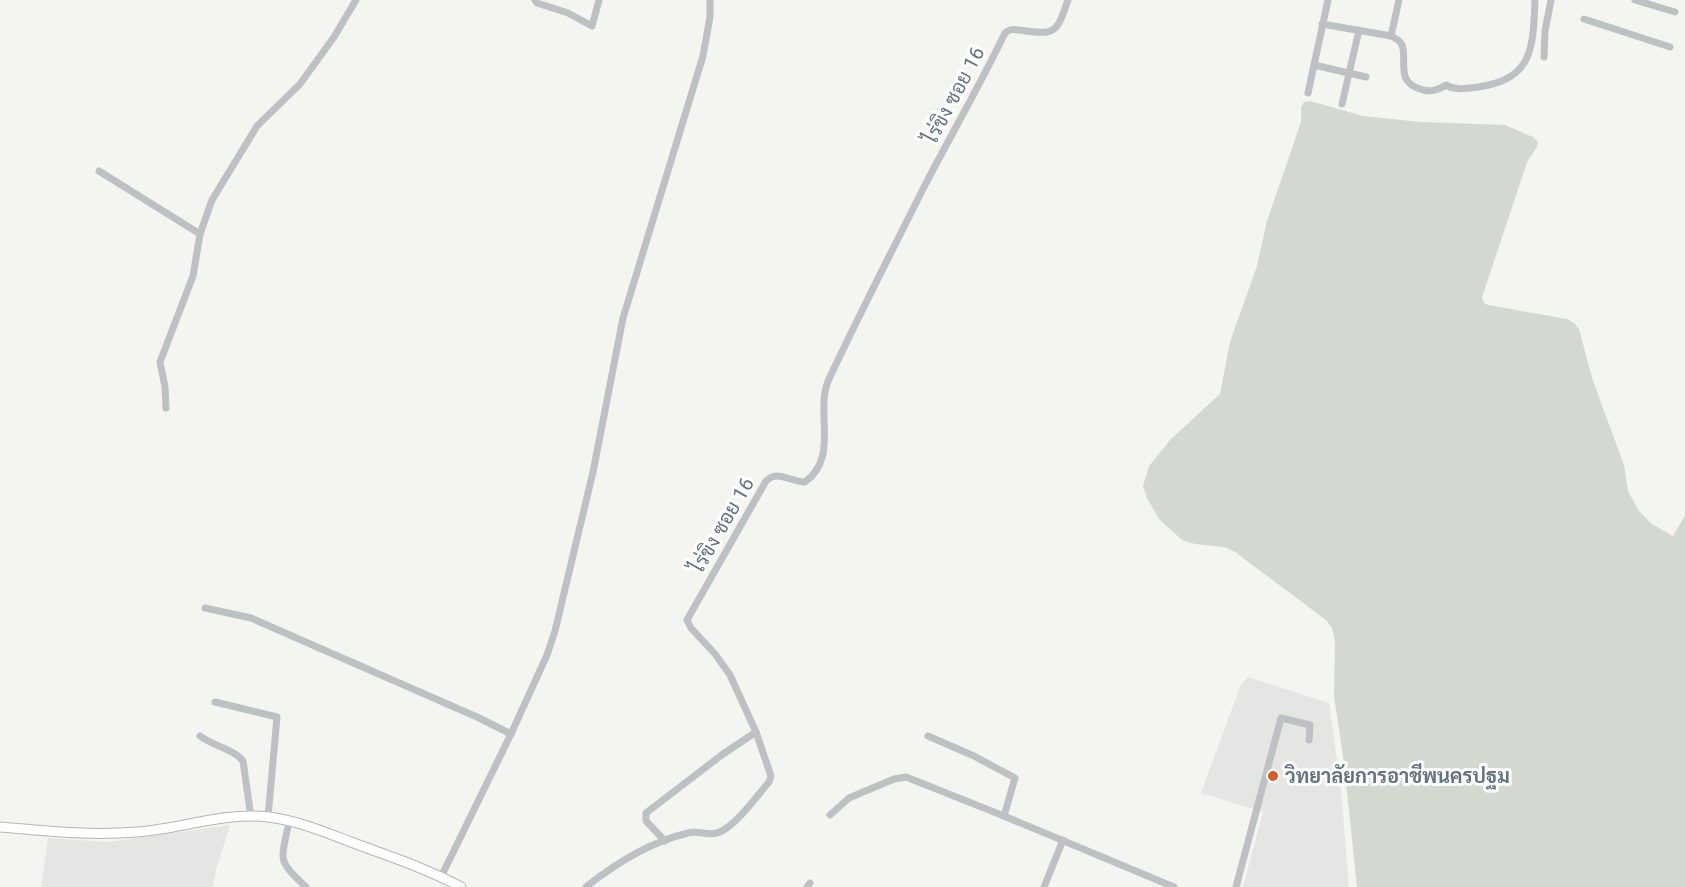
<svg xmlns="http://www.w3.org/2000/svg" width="1685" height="887" viewBox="0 0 1685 887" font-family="Roboto,Sarabun,sans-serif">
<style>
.built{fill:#e5e6e4}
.green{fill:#d3d9d0}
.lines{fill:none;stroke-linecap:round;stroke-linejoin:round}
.secondary-casing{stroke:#b2b6ba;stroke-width:11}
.minor{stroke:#bdc1c4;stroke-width:7}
.secondary{stroke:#fff;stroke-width:9}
.poi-dot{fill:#d85c2d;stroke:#fff;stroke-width:2}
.labels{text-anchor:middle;stroke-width:6;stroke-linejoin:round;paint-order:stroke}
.street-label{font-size:20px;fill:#657380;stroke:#fff}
.poi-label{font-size:20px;font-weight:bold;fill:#657380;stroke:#fff;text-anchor:start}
</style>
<rect width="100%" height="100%" fill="#f4f4f0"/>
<!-- built -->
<g class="built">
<path d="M 1248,677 L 1329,703 L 1341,789 L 1349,887 L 1243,887 L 1263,812 L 1201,793 L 1241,684 Z"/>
<path d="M 230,825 L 216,870 L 213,887 L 41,887 L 48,838 L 108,842 Z"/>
</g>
<!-- green -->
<path class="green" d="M 1310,101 L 1363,116 L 1421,122 L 1505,125 L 1533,137 L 1538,142 L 1537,147 L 1527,162 L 1482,297 L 1484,303 L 1488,305 L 1567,319 L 1574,323 L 1579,329 L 1593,381 L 1624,465 L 1628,491 L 1639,511 L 1652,524 L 1673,536 L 1685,515 L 1685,887 L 1357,887 L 1344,763 L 1334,696 L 1335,641 L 1332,628 L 1326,620 L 1235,552 L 1224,547 L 1195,544 L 1182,540 L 1159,519 L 1147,498 L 1143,486 L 1149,466 L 1171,439 L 1220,394 L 1230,342 L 1257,266 L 1267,221 L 1301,122 L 1301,107 L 1304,102 Z"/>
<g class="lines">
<defs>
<path id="secondary" d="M 0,827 C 46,831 91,836 137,832 C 180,829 224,812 268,817 C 296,820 325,832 351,842 C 388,856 426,868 461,887"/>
</defs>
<!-- secondary casing -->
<use href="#secondary" class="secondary-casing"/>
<!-- minor -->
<g class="minor">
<path d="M 535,0 L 537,3 L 568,13 L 592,26 L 599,0"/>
<path d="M 1635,0 L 1675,12"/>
<path d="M 1584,19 L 1670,47"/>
<path d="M 1322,24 L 1391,36 C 1396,39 1400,40 1402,45 C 1408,62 1394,82 1423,90 C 1432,92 1438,90 1446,85 C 1455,91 1467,88 1478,87 C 1534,80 1533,46 1535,0"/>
<path d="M 1391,36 L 1399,0"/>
<path d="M 1544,57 L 1545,31 L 1551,0"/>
<path d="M 1314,65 L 1366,77"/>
<path d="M 1308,93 L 1328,0"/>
<path d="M 1342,104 L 1359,30"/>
<path d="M 99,171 L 200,234"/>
<path d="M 166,408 L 165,387 L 160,362 L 193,276 L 200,234 L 212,200 L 257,126 L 300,84 L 334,37 L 356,0"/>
<path d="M 205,608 L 251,618 L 477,717 L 511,734"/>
<path d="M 215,702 L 277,717 L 268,817"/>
<path d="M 200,736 C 213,746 234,749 243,761 L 251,817"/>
<path d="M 928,736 L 974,756 L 1015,778 L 1004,816 L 1174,887"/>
<path d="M 830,815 L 849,798 L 894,779 L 906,777 L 1004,816"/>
<path d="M 289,821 C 282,860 275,859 306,887"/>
<path d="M 665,841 L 646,821 L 646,813 L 723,754 L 756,732"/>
<path d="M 441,877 L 511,734 L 547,655 L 555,631 L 593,472 L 623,318 L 703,56 L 710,17 L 710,0"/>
<path d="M 586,887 C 616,863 650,842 688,833 C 699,830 709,837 720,832 C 737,824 756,797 769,782 L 771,776 L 756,732 L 730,675 L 715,654 L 691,628 L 687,620 L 766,481 C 778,469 790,482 805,482 C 840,457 814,411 829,379 C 859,315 892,251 924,187 C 951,135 980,85 1005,33 C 1010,29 1013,29 1019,30 C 1055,35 1056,35 1068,0"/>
<path d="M 807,887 L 810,883"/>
<path d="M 1044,887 L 1063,840"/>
<path d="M 1236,887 L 1281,718 L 1310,725 L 1309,740"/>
</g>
<!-- secondary -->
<use href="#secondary" class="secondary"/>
</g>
<!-- markers -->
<circle class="poi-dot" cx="1273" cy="776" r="6"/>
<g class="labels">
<!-- street labels -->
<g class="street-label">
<text transform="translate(954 95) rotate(-62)" y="7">ไร่ขิง ซอย 16</text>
<text transform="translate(722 525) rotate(-60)" y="7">ไร่ขิง ซอย 16</text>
</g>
<!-- poi labels -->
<g class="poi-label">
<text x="1285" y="783">วิทยาลัยการอาชีพนครปฐม</text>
</g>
</g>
</svg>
